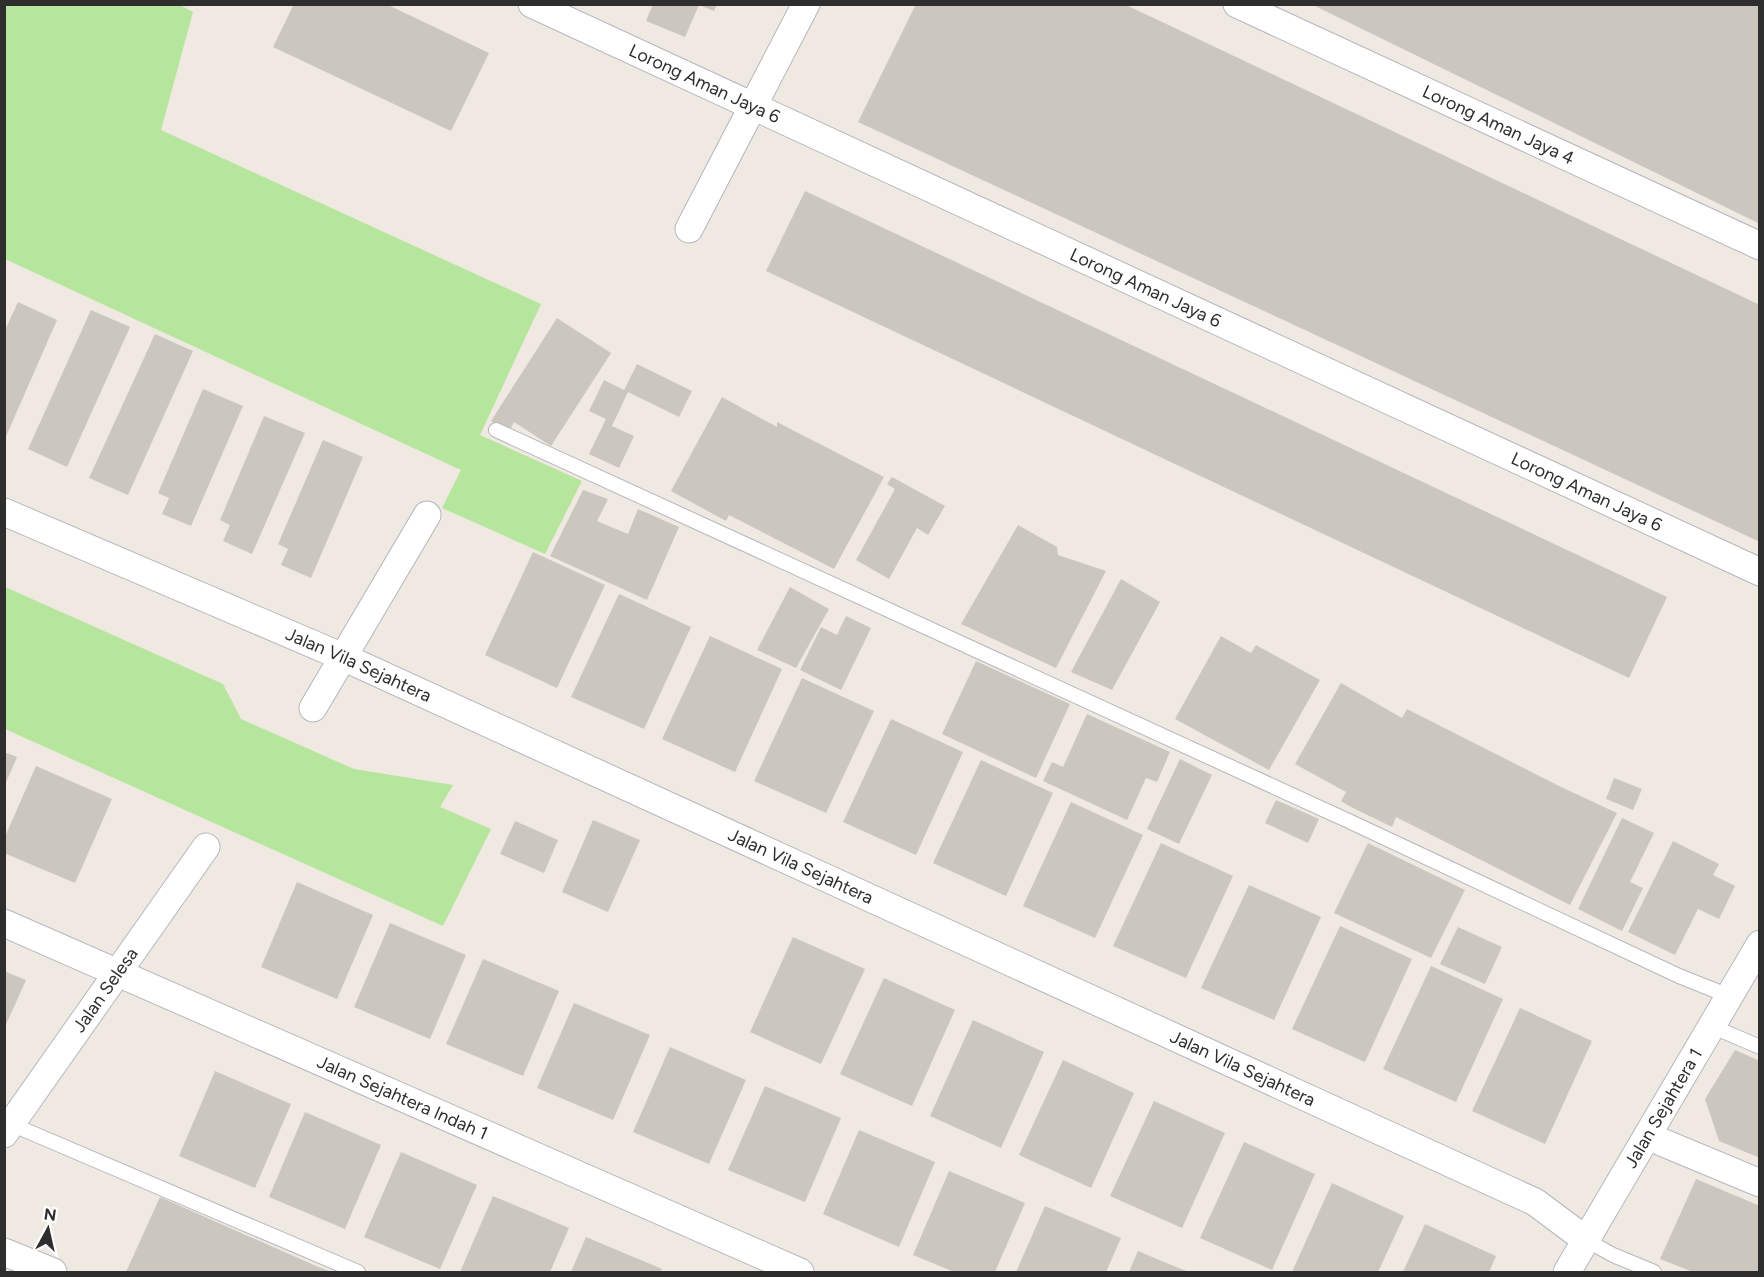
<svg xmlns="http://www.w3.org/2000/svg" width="1764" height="1277" viewBox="0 0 1764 1277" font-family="Figtree,sans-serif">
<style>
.green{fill:#b6e59e}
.building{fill:#cbc7bf}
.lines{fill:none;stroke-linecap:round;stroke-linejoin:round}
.lane-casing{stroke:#b4b7c1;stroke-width:16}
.street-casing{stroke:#b4b7c1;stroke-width:29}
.lane{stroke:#fff;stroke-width:14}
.street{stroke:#fff;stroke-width:27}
.labels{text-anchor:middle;stroke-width:5;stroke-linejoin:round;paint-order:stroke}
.street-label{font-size:18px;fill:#2e2e2e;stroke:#fff}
</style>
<rect width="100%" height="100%" fill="#efe9e1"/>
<!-- green -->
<g class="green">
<path d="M 5,4 L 180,5 L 193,12 L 161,130 L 541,304 L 480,435 L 582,481 L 545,554 L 442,508 L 461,470 L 5,259 Z"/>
<path d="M 5,587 L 223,684 L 241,719 L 354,769 L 453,785 L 440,807 L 491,829 L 443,926 L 5,729 Z"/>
</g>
<!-- building -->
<g class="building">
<path d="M 294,4 L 386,4 L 489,53 L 451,131 L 273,47 Z"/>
<path d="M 653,4 L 717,4 L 714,11 L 699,5 L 685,37 L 646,21 Z"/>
<path d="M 916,4 L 1124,4 L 1760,305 L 1760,542 L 858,122 Z"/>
<path d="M 1311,4 L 1760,4 L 1760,224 Z"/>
<path d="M 805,191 L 1667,597 L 1629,678 L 766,271 Z"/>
<path d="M 18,302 L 57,320 L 4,441 L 4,332 Z"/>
<path d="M 91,310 L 130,327 L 67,467 L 28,449 Z"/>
<path d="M 557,318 L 611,353 L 551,446 L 514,422 L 509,432 L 491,421 Z"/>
<path d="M 155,334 L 193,351 L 128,495 L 89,478 Z"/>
<path d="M 637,364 L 692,391 L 679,417 L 628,392 L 612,426 L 634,436 L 619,468 L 589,454 L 606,419 L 589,411 L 604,380 L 624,390 Z"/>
<path d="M 203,389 L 243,406 L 191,526 L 162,514 L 169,498 L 158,493 Z"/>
<path d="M 722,397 L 777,427 L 777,422 L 884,477 L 834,569 L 729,515 L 726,521 L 671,491 Z"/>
<path d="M 264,416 L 305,433 L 252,554 L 223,541 L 230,525 L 220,520 Z"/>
<path d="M 323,440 L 363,457 L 311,578 L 281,565 L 288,549 L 278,544 Z"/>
<path d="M 892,477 L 945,506 L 928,535 L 917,528 L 889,579 L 856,560 L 895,489 L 887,484 Z"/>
<path d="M 583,490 L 608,499 L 597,521 L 628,534 L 638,509 L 679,527 L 647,600 L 550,556 Z"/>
<path d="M 1018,525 L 1057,547 L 1058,555 L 1106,571 L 1056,668 L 961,624 Z"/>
<path d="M 533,552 L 605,585 L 557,688 L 485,655 Z"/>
<path d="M 1121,579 L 1160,602 L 1112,690 L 1071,672 Z"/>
<path d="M 790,587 L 829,609 L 796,668 L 757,650 Z"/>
<path d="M 619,594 L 691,627 L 644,729 L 571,697 Z"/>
<path d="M 846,616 L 871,628 L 841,690 L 800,670 L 821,627 L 837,635 Z"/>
<path d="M 710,636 L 782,669 L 735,772 L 662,739 Z"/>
<path d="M 1221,636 L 1251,653 L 1256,645 L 1320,680 L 1269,770 L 1175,719 Z"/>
<path d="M 976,661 L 1070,704 L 1036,778 L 942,734 Z"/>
<path d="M 802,678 L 874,711 L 826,813 L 754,781 Z"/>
<path d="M 1341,683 L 1402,718 L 1407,709 L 1561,787 L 1617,813 L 1570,905 L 1396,817 L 1392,827 L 1351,807 L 1341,801 L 1346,792 L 1295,764 Z"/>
<path d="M 1087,714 L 1170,752 L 1157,782 L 1146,778 L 1127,820 L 1043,781 L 1052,762 L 1063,767 Z"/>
<path d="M 891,719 L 963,752 L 916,855 L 843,822 Z"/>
<path d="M 4,752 L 17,757 L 4,787 Z"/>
<path d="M 1180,759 L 1212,775 L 1179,844 L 1147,829 Z"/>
<path d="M 981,760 L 1053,793 L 1006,896 L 933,863 Z"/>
<path d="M 36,766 L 112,799 L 75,883 L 4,853 L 4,839 Z"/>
<path d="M 1614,778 L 1642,789 L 1633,810 L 1606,799 Z"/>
<path d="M 1276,800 L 1319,819 L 1308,843 L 1265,823 Z"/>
<path d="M 1071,802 L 1143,835 L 1095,938 L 1023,906 Z"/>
<path d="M 1622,818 L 1654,833 L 1630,882 L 1643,888 L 1622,931 L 1578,909 Z"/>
<path d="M 593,820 L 640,840 L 608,912 L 562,892 Z"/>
<path d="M 515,821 L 558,840 L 544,873 L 500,854 Z"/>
<path d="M 1673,841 L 1719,864 L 1713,875 L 1735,886 L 1719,919 L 1698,909 L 1675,955 L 1628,932 Z"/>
<path d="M 1161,843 L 1233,876 L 1186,978 L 1113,946 Z"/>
<path d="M 1368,843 L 1465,890 L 1431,958 L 1334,913 Z"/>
<path d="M 297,882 L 373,915 L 337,999 L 261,967 Z"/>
<path d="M 1249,885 L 1321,917 L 1274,1020 L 1201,988 Z"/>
<path d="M 390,923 L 466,955 L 430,1039 L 354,1007 Z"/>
<path d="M 1340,926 L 1412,959 L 1365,1062 L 1292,1029 Z"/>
<path d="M 1458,927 L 1502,947 L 1485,984 L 1440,964 Z"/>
<path d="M 793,937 L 865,969 L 821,1064 L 750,1032 Z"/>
<path d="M 483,959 L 559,991 L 523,1076 L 446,1044 Z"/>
<path d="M 1431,966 L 1503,999 L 1456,1102 L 1383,1069 Z"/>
<path d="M 4,971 L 26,980 L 4,1029 Z"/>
<path d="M 884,978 L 955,1010 L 912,1106 L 840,1074 Z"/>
<path d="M 574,1003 L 650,1035 L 613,1120 L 537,1088 Z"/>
<path d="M 1520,1008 L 1592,1041 L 1545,1144 L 1472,1111 Z"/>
<path d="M 973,1020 L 1044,1052 L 1001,1148 L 930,1116 Z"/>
<path d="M 670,1047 L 746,1080 L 709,1164 L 633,1132 Z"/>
<path d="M 1735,1050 L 1760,1061 L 1760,1158 L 1719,1141 L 1705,1099 Z"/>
<path d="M 1063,1060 L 1134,1093 L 1091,1188 L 1019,1155 Z"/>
<path d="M 215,1071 L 291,1104 L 255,1188 L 179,1156 Z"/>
<path d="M 765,1086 L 841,1118 L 805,1202 L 728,1170 Z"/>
<path d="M 1154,1101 L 1225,1133 L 1182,1228 L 1110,1196 Z"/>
<path d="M 305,1112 L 381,1145 L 345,1229 L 269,1197 Z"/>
<path d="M 859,1130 L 935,1162 L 899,1247 L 823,1214 Z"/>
<path d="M 1244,1142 L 1315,1174 L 1272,1270 L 1200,1238 Z"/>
<path d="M 401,1152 L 477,1185 L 440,1269 L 364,1237 Z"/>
<path d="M 949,1171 L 1025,1203 L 995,1272 L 954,1272 L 913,1255 Z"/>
<path d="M 1696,1179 L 1760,1206 L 1760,1272 L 1693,1272 L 1660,1259 Z"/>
<path d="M 1332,1183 L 1404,1216 L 1378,1272 L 1292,1272 Z"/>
<path d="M 493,1196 L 569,1228 L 550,1272 L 460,1272 Z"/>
<path d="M 160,1197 L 314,1265 L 331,1272 L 126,1272 Z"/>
<path d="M 1045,1206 L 1121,1238 L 1106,1272 L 1016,1272 Z"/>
<path d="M 1425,1224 L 1496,1256 L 1489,1272 L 1403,1272 Z"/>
<path d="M 586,1237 L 662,1269 L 660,1272 L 571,1272 Z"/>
<path d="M 1138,1251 L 1176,1267 L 1189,1272 L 1129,1272 Z"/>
</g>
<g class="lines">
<defs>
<g id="lane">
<path d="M 496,430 L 1353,823 L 1679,976 L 1729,996"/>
<path d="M 1711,1026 L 1760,1047"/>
<path d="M 6,1122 L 358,1272"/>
<path d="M 1586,1240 L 1613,1255 L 1654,1272"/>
</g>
<g id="street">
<path id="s1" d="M 532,4 L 1760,572"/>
<path id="s2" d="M 1237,4 L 1760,246"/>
<path d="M 689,229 L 806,4"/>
<path id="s3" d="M 4,512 L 343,657 L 1535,1202 L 1586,1240"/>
<path d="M 313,708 L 427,515"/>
<path id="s4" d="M 4,923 L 800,1272"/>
<path id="s5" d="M 4,1134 L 206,847"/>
<path d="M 1647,1136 L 1760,1183"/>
<path d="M 4,1252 L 53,1272"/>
<path id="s6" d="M 1567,1272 L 1760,944"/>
</g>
</defs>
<!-- lane casing -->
<use href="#lane" class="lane-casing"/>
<!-- street casing -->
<use href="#street" class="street-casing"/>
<!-- lane -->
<use href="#lane" class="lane"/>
<!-- street -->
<use href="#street" class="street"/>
</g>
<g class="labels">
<!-- street labels -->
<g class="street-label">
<text dy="6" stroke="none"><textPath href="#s1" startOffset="190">Lorong Aman Jaya 6</textPath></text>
<text dy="6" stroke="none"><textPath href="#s2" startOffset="288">Lorong Aman Jaya 4</textPath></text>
<text dy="6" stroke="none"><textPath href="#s1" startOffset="676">Lorong Aman Jaya 6</textPath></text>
<text dy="6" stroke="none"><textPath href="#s1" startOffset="1162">Lorong Aman Jaya 6</textPath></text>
<text dy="6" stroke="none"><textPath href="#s3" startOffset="386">Jalan Vila Sejahtera</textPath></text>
<text dy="6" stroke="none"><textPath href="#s3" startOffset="872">Jalan Vila Sejahtera</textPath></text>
<text dy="6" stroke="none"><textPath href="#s5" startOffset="176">Jalan Selesa</textPath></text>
<text dy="6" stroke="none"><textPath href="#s3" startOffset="1358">Jalan Vila Sejahtera</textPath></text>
<text dy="6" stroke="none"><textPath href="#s4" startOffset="435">Jalan Sejahtera Indah 1</textPath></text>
<text dy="6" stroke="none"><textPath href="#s6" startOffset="190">Jalan Sejahtera 1</textPath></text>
</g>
</g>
<!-- border -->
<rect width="1764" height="1277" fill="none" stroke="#2e2e2e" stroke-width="12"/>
<!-- north arrow -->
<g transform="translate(48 1229) rotate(8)" stroke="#ffffff" stroke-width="4.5" paint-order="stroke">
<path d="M0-4.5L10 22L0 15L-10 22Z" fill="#2e2e2e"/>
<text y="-9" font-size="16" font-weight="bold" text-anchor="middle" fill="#2e2e2e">N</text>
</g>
</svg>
